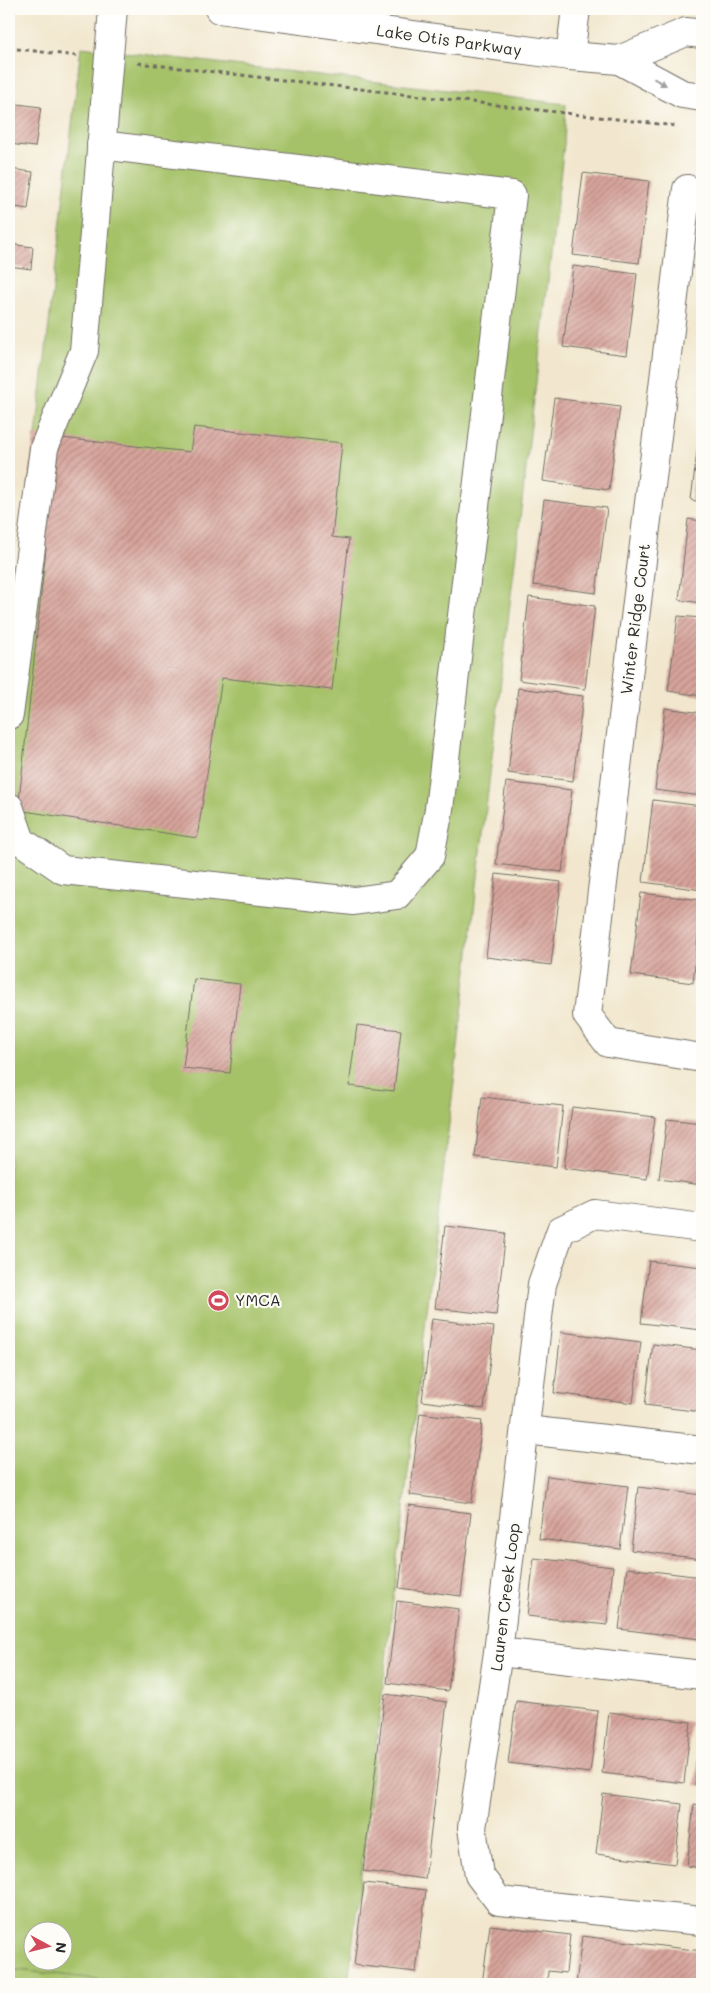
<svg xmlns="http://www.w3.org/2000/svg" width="711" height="1993" viewBox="0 0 711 1993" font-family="Mali,sans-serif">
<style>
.park{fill:url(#park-tufts);stroke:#68764a}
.pitch{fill:#a6c269;stroke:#68764a;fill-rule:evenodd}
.building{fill:url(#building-hatch)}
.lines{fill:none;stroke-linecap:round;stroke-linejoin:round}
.minor-casing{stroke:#716d64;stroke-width:30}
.major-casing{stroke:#716d64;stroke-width:30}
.path{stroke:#716d64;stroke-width:3;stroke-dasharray:4 4;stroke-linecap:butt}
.minor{stroke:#fff;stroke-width:28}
.major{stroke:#fff;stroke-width:28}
.oneway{fill:#a0a0a0}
.labels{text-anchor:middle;stroke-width:4.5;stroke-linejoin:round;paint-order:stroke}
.street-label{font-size:16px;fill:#2b2b2b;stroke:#fdfcf7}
.poi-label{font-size:16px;fill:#2b2b2b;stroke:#fdfcf7;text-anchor:start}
</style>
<defs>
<pattern id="park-tufts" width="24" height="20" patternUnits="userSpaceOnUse" patternTransform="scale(1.25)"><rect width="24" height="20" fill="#a6c269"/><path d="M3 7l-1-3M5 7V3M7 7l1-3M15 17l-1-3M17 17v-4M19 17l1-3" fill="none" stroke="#879e57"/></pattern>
<pattern id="building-hatch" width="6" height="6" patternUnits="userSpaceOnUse" patternTransform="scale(1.25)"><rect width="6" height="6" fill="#d7a49b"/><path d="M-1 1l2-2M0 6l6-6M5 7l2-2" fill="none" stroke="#af867f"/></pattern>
</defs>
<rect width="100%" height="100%" fill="#fdfcf7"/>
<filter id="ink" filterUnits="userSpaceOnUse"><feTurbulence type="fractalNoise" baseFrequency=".02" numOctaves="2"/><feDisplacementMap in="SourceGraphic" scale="10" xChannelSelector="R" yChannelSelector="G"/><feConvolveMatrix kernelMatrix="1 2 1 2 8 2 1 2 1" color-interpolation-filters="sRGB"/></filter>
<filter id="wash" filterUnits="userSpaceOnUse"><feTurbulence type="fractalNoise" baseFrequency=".0096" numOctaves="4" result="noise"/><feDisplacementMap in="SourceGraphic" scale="20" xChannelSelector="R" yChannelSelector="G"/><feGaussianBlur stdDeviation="1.12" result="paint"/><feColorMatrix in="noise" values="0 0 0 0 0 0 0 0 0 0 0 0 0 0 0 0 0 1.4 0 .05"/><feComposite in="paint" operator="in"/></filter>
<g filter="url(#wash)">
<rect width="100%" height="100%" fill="#f2e7ce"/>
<!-- park -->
<path class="park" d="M 9,1969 L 144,1984 L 9,1984 Z"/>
<!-- pitch -->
<path class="pitch" d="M 81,47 L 566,104 L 564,144 L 348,1984 L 144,1984 L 9,1969 L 9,669 ZM 32,1930 L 62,1930 L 62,1960 L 32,1960 Z"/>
<g id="blocks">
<!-- building -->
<g class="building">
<path d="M 9,103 L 41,107 L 35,147 L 9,144 Z"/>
<path d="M 9,169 L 33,172 L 28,209 L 9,206 Z"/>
<path d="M 583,173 L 649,181 L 639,263 L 573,255 Z"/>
<path d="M 9,244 L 33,247 L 31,269 L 9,266 Z"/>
<path d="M 573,266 L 637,274 L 627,355 L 563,347 Z"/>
<path d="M 554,398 L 620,407 L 609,490 L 543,481 Z"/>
<path d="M 701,420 L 702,420 L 702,502 L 691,500 Z"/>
<path d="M 194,427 L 342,443 L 332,537 L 349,539 L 332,690 L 222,678 L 197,838 L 18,810 L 46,548 L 22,546 L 34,435 L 190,452 Z"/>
<path d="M 544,500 L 607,508 L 596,593 L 533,585 Z"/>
<path d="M 688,519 L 702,521 L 702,603 L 679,600 Z"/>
<path d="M 529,597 L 595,606 L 585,689 L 519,680 Z"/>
<path d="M 678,616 L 702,618 L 702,696 L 668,691 Z"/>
<path d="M 518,688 L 583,696 L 573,781 L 508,773 Z"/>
<path d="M 665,708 L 702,713 L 702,796 L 655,790 Z"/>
<path d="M 506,782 L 572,790 L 562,872 L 496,864 Z"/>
<path d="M 653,800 L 702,806 L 702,890 L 643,882 Z"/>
<path d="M 496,874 L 561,882 L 551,965 L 486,957 Z"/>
<path d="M 641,893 L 702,900 L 693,983 L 631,975 Z"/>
<path d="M 194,979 L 240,984 L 230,1073 L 183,1068 Z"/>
<path d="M 357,1025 L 401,1030 L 394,1091 L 349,1086 Z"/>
<path d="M 482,1097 L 563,1106 L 556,1167 L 475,1157 Z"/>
<path d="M 572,1107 L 655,1117 L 647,1179 L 564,1168 Z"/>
<path d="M 667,1119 L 702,1123 L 702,1185 L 659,1179 Z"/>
<path d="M 445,1226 L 506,1233 L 496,1315 L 435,1308 Z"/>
<path d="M 649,1261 L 702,1267 L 702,1330 L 641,1323 Z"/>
<path d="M 432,1319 L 494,1327 L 484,1409 L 422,1401 Z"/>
<path d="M 561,1332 L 641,1342 L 633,1403 L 554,1393 Z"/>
<path d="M 653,1344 L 702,1350 L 702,1412 L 645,1405 Z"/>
<path d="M 420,1413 L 482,1421 L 472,1503 L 410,1495 Z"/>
<path d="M 547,1476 L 628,1486 L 620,1549 L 539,1539 Z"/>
<path d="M 638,1487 L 702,1495 L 702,1559 L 631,1550 Z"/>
<path d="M 409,1505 L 471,1513 L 461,1596 L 399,1588 Z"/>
<path d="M 534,1558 L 613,1567 L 607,1625 L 527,1616 Z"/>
<path d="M 627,1568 L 702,1577 L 700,1639 L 619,1629 Z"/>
<path d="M 397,1601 L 459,1609 L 448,1691 L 387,1683 Z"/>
<path d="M 385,1694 L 447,1702 L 425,1879 L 363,1871 Z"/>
<path d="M 516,1701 L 598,1711 L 590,1773 L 508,1763 Z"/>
<path d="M 609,1712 L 691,1722 L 684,1783 L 602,1773 Z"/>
<path d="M 701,1738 L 702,1738 L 702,1786 L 695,1785 Z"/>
<path d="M 603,1794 L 682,1804 L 675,1864 L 596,1854 Z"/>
<path d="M 694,1804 L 702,1805 L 702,1868 L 687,1866 Z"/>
<path d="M 364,1883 L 426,1890 L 416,1972 L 354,1965 Z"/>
<path d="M 490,1925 L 570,1935 L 566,1973 L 548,1971 L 547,1984 L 482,1984 Z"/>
<path d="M 582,1936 L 702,1951 L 702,1984 L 576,1984 Z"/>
</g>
</g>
</g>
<g filter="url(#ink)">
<use href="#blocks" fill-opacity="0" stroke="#716d64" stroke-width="1"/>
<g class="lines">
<defs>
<g id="minor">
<path d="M 570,56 L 576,9"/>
<path d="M 687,189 L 587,1015 L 608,1043 L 702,1058"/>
<path d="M 9,715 L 44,448 L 84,351 L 113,9"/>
<path d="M 9,807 L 21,841 L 63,870 L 354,901 L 397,895 L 430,856 L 439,809 L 512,195 L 101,145"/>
<path d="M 702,1228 L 595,1214 L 561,1230 L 542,1284 L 498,1652 L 472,1828 L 479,1875 L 499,1901 L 702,1921"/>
<path d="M 526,1430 L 702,1450"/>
<path d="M 498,1652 L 702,1675"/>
</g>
<g id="major">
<path d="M 219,9 L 570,56 L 619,60 L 682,94 L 702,97"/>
<path d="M 619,60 L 686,32 L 702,34"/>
</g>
</defs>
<!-- minor casing -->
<use href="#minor" class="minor-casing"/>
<!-- major casing -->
<use href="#major" class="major-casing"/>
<!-- path -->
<g class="path">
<path d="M 9,48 L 78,56"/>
<path d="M 138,63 L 676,126"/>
</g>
<!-- minor -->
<use href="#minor" class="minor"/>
<!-- major -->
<use href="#major" class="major"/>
</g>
<!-- one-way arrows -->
<defs><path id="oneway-solid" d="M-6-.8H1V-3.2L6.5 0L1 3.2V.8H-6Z" transform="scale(1.25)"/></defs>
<use class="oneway" href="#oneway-solid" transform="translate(660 82) rotate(29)"/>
</g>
<!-- icons -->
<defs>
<symbol id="stadium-disc" viewBox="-11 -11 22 22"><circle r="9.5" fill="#d1495b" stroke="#fdfcf7"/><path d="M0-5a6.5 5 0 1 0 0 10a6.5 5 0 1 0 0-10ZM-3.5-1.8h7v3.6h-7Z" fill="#fff"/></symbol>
</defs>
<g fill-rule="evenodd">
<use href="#stadium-disc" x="206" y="1288" width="25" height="25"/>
</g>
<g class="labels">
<!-- street labels -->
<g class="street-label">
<text transform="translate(449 40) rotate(8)" y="6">Lake Otis Parkway</text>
<text transform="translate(635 619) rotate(-83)" y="6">Winter Ridge Court</text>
<text transform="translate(505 1597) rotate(-83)" y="6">Lauren Creek Loop</text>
</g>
<!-- poi labels -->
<g class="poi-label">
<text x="235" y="1306">YMCA</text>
</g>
</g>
<!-- margin -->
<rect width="711" height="1993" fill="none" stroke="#fdfcf7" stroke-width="30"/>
<!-- north arrow -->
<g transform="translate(48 1946) rotate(97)"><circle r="24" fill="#fdfcf7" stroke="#a9a8a5"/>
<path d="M0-4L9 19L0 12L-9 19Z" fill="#d1495b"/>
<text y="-8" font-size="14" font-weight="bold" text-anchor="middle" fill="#2b2b2b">N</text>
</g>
</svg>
